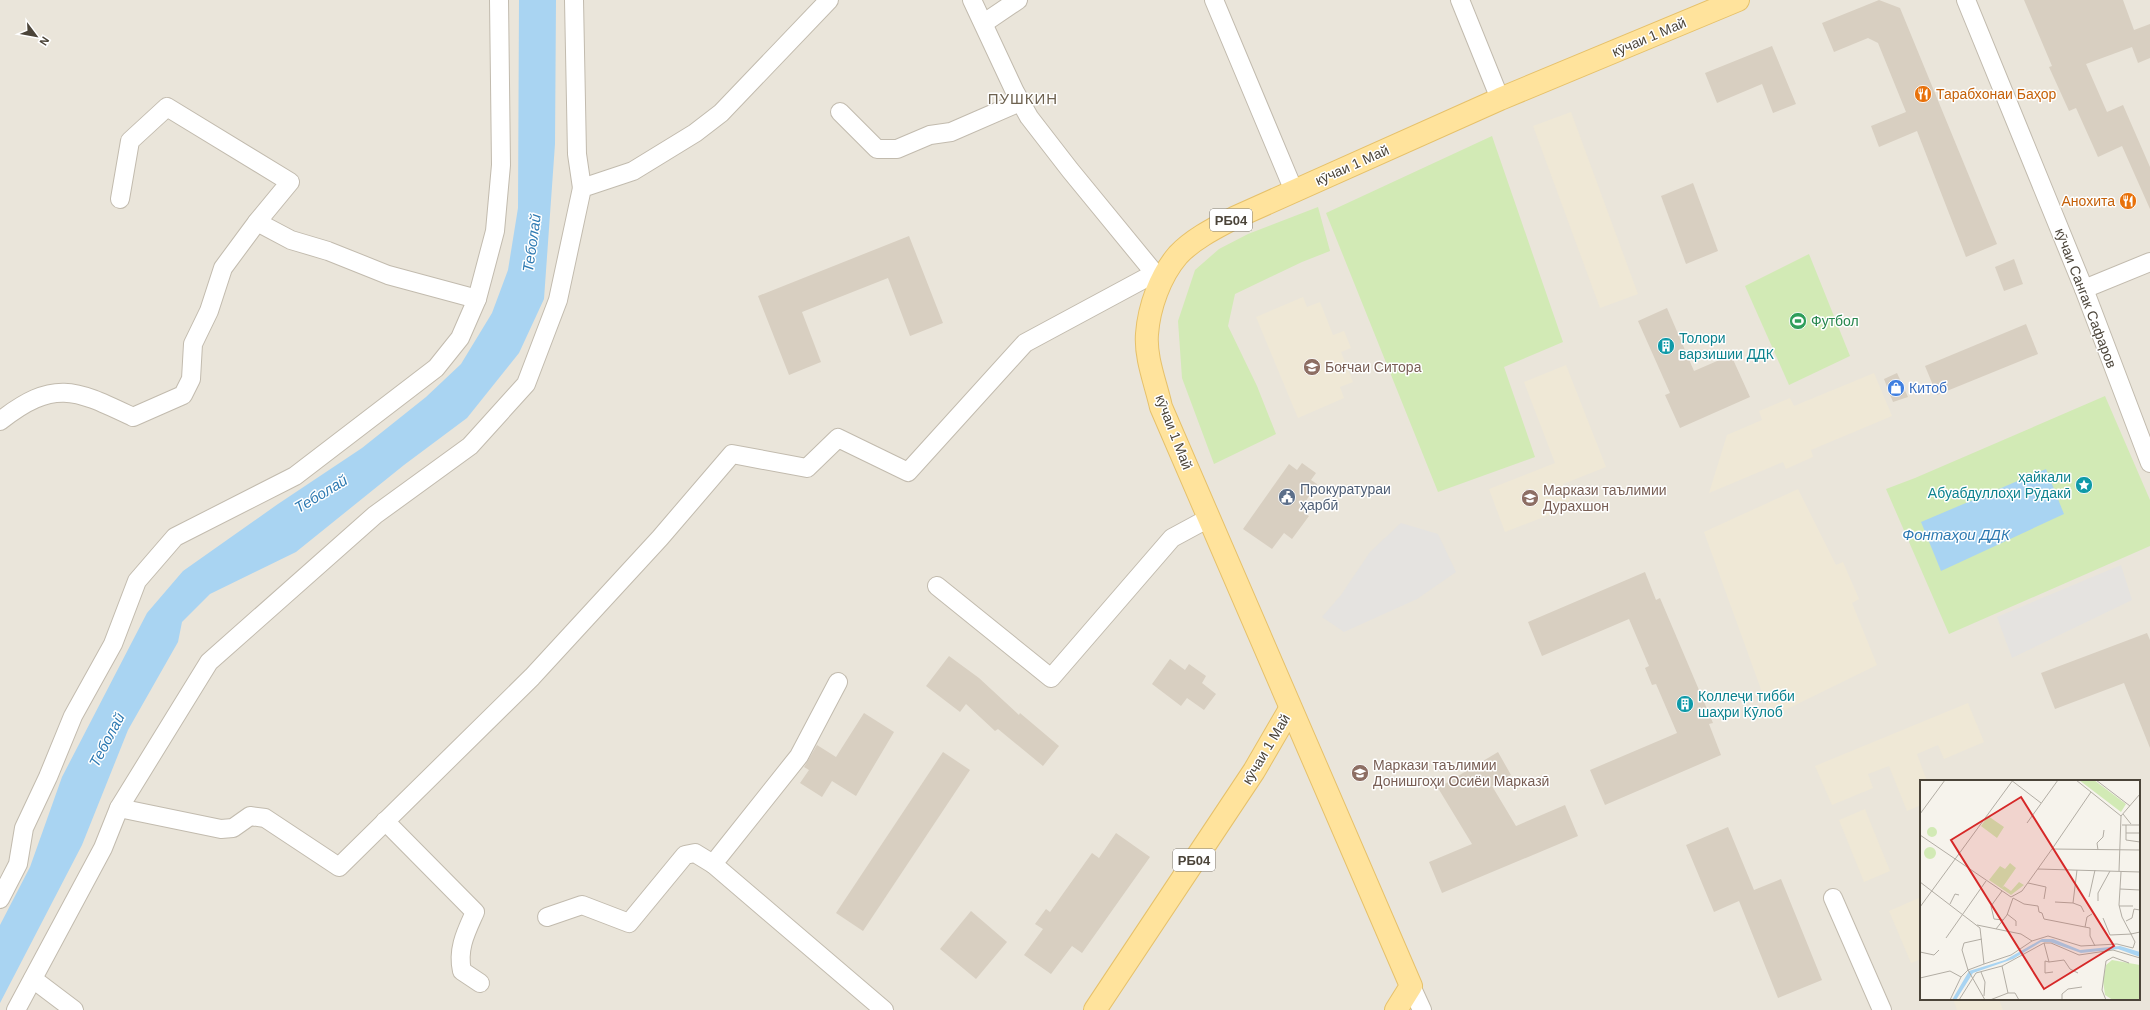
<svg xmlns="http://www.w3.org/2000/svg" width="2150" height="1010" viewBox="0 0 2150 1010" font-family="Arial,sans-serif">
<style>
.residential{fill:#eae5da;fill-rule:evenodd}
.education{fill:#efe8d6}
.green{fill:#d2eab5}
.parking{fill:#e5e3e0}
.water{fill:#a9d4f2}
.building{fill:#d8cfc1}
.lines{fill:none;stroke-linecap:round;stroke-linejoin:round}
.minor-casing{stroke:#c2bbae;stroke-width:20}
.major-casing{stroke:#e6c16a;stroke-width:24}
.minor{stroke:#fff;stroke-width:18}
.major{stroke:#ffe39c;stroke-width:22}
.labels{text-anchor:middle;stroke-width:3;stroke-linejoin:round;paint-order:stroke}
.shield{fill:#fff;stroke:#817c74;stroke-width:1}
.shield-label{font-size:13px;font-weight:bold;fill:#4b4439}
.street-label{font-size:14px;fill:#4b4439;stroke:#fff}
.food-label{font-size:14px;fill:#c56008;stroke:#fff;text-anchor:start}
.leisure-label{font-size:14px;fill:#27864d;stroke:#fff;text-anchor:start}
.culture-label{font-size:14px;fill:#0d838f;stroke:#fff;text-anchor:start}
.education-label{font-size:14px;fill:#785e54;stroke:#fff;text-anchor:start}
.shop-label{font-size:14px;fill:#366cbe;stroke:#fff;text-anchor:start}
.service-label{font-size:14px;fill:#4e5e75;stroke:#fff;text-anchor:start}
.neighbourhood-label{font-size:15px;letter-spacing:1px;fill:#6e6250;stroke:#fff}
.water-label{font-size:15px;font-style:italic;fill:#2e7ab2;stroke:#fff}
.inset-road{fill:none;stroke:#b2ada4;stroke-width:1}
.view{fill:#d62828;fill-opacity:0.15;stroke:#d62828;stroke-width:2}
.inset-edge{fill:none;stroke:#4b4439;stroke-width:2}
</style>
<rect width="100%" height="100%" fill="#f6f3ec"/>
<!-- residential -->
<path class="residential" d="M 0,0 L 2150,0 L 2150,1010 L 0,1010 ZM 1921,781 L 2139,781 L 2139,999 L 1921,999 Z"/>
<!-- education -->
<g class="education">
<path d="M 1571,112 L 1638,294 L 1600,308 L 1533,126 Z"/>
<path d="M 1303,297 L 1307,307 L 1320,302 L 1333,335 L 1344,331 L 1351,348 L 1341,352 L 1353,382 L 1340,387 L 1344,398 L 1298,418 L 1256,317 Z"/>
<path d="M 1566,365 L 1606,467 L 1563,484 L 1572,506 L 1505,532 L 1489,489 L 1555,463 L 1524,382 Z"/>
<path d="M 1874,373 L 1892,416 L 1811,450 L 1813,457 L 1786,469 L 1783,462 L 1709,493 L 1727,435 L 1762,420 L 1759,411 L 1790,398 L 1794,406 Z"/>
<path d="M 1798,489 L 1836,565 L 1843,562 L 1859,599 L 1852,603 L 1877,665 L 1771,717 L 1704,532 Z"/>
<path d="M 1968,703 L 1984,742 L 1944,759 L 1938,745 L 1917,754 L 1927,781 L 1921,781 L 1921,805 L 1907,811 L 1889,766 L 1868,774 L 1873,788 L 1832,805 L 1815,766 Z"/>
<path d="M 1865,809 L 1890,871 L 1864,882 L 1839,820 Z"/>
<path d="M 1921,897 L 1921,959 L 1911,963 L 1889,911 Z"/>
<path d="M 1953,999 L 1999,999 L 2003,1010 L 1957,1010 Z"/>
</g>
<!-- green -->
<g class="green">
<path d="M 1492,136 L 1563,342 L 1504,367 L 1535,457 L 1438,492 L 1326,213 Z"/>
<path d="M 1318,207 L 1330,251 L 1302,262 L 1235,294 L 1228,326 L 1257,386 L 1276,434 L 1214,464 L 1182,378 L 1178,321 L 1195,270 L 1219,249 L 1248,234 Z"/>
<path d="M 1809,254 L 1850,356 L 1789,385 L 1745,286 Z"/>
<path d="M 2105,396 L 2150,500 L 2150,546 L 1949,634 L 1886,489 L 1915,478 Z"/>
</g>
<!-- parking -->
<g class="parking">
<path d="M 1401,523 L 1438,534 L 1456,572 L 1417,599 L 1344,632 L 1322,617 L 1341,595 L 1370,552 Z"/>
<path d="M 2121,565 L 2132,600 L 2012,658 L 1997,617 Z"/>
</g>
<!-- water -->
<g class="water">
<path d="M 519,0 L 556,0 L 555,144 L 544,299 L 519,353 L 467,418 L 404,465 L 296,552 L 210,594 L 182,622 L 178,642 L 128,730 L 82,845 L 0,1003 L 0,925 L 30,867 L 62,777 L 147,613 L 183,571 L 278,504 L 362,448 L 426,397 L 461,364 L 492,313 L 508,270 L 518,208 Z"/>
<path d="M 2046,469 L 2064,514 L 1941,571 L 1921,522 Z"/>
</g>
<!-- building -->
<g class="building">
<path d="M 1879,0 L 1900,8 L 1997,244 L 1966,257 L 1917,131 L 1879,147 L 1871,126 L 1906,112 L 1878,43 L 1868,38 L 1834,52 L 1822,23 Z"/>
<path d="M 2024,0 L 2123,0 L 2134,30 L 2150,24 L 2150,58 L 2138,63 L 2132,47 L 2086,64 L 2107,112 L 2123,105 L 2150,167 L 2150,209 L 2122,146 L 2098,157 L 2076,108 L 2069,111 L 2049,67 L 2052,66 Z"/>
<path d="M 1772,46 L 1796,104 L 1773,113 L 1762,84 L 1717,103 L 1705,73 Z"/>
<path d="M 1693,183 L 1718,251 L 1686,264 L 1661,196 Z"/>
<path d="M 909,236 L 943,323 L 910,336 L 888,278 L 802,312 L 821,362 L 789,375 L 758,296 Z"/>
<path d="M 2014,259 L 2023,284 L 2004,291 L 1995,267 Z"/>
<path d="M 1667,308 L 1694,371 L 1731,355 L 1750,397 L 1680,428 L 1665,395 L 1670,393 L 1638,321 Z"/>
<path d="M 2026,324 L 2038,354 L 1937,395 L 1925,366 Z"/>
<path d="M 1897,373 L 1908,397 L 1893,402 L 1884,379 Z"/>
<path d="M 1302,463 L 1316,473 L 1311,480 L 1317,484 L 1300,510 L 1309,516 L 1292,539 L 1284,533 L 1272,549 L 1243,529 L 1289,464 L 1297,470 Z"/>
<path d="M 1645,572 L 1656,600 L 1660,598 L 1713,723 L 1709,724 L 1721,755 L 1605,805 L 1590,770 L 1677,733 L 1656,684 L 1652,685 L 1645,668 L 1649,666 L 1629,619 L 1542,656 L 1528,622 Z"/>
<path d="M 2147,633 L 2150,640 L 2150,748 L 2124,683 L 2055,709 L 2041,673 Z"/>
<path d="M 949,656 L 979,678 L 1019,715 L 1020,713 L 1059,746 L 1043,766 L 998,729 L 995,731 L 966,704 L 960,712 L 926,686 Z"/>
<path d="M 1170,659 L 1185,670 L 1189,664 L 1206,676 L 1202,683 L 1216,694 L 1204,710 L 1187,698 L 1181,706 L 1152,684 Z"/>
<path d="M 864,713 L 894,732 L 856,796 L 832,781 L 822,797 L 800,783 L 809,770 L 804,767 L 817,745 L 836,757 Z"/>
<path d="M 943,752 L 970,770 L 863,931 L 836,913 Z"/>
<path d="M 1498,752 L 1511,775 L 1492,786 L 1516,826 L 1565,805 L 1578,836 L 1442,893 L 1429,862 L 1472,844 L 1438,788 Z"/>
<path d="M 1728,827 L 1754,890 L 1781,879 L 1822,980 L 1778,998 L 1739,901 L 1714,912 L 1686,845 Z"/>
<path d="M 1116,833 L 1150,857 L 1082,953 L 1072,946 L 1051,974 L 1024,955 L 1043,929 L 1035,924 L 1046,909 L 1050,912 L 1092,853 L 1099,858 Z"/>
<path d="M 971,911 L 1007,942 L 976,979 L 940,949 Z"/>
</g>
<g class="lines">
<defs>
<g id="minor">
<path d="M 574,0 L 577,154 L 582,188"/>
<path d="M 972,0 L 1015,92 L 1029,117 L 1070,170 L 1161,281"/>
<path d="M 1214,0 L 1294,191"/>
<path d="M 1460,0 L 1500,99"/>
<path d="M 1966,0 L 2084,289 L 2150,463"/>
<path d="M 984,23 L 1018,0"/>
<path d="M 840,112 L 877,149 L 897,149 L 930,135 L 951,132 L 1020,102"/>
<path d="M 120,199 L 130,141 L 167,107 L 290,182 L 257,222 L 291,240 L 328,251 L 388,275 L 477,299"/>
<path d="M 2084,289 L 2150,262"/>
<path d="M 0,421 C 55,378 76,390 133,417 L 183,395 L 191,379 L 193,344 L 209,311 L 223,268 L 257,222"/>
<path d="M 937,586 L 1051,678 L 1172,538 L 1209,518"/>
<path d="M 838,682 L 799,756 L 713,864 L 884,1010"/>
<path d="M 119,808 L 221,829 L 233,828 L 250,816 L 265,818 L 339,867 L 532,677 L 660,538 L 732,454 L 807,468 L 838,438 L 908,472 L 1025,343 L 1155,273"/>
<path d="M 385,821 L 475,912 C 466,932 457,949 462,971 L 480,983"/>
<path d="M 1833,898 L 1882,1010"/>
<path d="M 0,899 L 18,864 L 24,828 L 48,777 L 73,716 L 113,644 L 137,581 L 175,537 L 295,476 L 436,368 L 460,338 L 477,299 L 495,231 L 501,165 L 499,0"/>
<path d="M 547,917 L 582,905 L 629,923 L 685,855 L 695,853 L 713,864"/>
<path d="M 33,979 L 74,1010"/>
<path d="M 1411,986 L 1422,1010"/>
<path d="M 16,1010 L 103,848 L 119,808 L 209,662 L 375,515 L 470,446 L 526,384 L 558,300 L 582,188 L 633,171 L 695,133 L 721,113 L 829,0"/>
</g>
<g id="major">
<path d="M 1095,1010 L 1254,771 L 1290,709"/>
<path d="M 1396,1010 L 1411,986 L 1161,407 C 1156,384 1145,358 1147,334 C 1149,307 1160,276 1178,255 C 1193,239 1215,228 1234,218 L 1500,99 L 1738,0"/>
</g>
</defs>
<!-- minor casing -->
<use href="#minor" class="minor-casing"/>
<!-- major casing -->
<use href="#major" class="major-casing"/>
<!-- minor -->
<use href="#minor" class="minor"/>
<!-- major -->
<use href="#major" class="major"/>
</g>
<!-- icons -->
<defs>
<symbol id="restaurant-disc" viewBox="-11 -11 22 22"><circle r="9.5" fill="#e8710a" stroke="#fff"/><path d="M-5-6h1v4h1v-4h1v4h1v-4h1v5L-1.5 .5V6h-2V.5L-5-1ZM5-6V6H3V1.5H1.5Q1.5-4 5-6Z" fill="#fff"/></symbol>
<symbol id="stadium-disc" viewBox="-11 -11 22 22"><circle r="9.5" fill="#2e9e5b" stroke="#fff"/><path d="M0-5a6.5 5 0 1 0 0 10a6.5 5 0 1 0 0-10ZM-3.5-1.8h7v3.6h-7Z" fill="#fff"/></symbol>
<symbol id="building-disc" viewBox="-11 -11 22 22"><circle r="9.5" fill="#0f9aa8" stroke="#fff"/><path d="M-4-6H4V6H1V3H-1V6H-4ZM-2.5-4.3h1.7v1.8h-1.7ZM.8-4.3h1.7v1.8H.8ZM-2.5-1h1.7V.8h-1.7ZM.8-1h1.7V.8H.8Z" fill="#fff"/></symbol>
<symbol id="school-disc" viewBox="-11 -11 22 22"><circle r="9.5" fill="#8d6e63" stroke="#fff"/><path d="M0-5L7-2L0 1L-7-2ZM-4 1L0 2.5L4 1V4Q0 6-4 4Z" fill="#fff"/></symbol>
<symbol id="shop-disc" viewBox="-11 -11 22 22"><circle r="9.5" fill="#3f7fe0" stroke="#fff"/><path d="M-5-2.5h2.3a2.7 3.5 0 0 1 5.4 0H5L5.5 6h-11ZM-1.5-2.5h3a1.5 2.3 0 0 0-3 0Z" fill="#fff"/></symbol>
<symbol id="sight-disc" viewBox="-11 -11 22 22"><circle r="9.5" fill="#0f9aa8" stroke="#fff"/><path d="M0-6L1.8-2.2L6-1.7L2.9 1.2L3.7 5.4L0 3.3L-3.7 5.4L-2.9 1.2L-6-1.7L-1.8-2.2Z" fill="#fff"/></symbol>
<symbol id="civic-disc" viewBox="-11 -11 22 22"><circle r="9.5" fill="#5c6f8a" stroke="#fff"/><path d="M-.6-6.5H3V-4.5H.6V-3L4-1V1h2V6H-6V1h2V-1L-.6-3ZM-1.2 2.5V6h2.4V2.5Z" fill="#fff"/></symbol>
<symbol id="university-disc" viewBox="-11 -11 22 22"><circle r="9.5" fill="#8d6e63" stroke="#fff"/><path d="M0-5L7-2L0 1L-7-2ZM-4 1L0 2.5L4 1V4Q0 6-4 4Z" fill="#fff"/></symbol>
</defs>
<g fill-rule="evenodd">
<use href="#restaurant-disc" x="1913" y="84" width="20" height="20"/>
<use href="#restaurant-disc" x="2118" y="191" width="20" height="20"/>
<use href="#stadium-disc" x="1788" y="311" width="20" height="20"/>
<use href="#building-disc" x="1656" y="336" width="20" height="20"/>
<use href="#school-disc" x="1302" y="357" width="20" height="20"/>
<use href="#shop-disc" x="1886" y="378" width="20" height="20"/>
<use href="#sight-disc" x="2074" y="475" width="20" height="20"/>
<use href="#civic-disc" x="1277" y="487" width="20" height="20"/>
<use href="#university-disc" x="1520" y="488" width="20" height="20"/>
<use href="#building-disc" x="1675" y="694" width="20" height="20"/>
<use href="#university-disc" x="1350" y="763" width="20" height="20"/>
</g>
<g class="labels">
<!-- shield labels -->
<g class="shield">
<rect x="1210" y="209" width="42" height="22" rx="3"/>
<rect x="1173" y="849" width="42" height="22" rx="3"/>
</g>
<g class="shield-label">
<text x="1231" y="225">РБ04</text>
<text x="1194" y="865">РБ04</text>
</g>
<!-- street labels -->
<g class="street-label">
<text transform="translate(1649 37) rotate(-23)" y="5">кӯчаи 1 Май</text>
<text transform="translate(1352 165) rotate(-24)" y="5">кӯчаи 1 Май</text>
<text transform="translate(2086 298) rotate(69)" y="5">кӯчаи Сангак Сафаров</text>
<text transform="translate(1174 432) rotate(69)" y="5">кӯчаи 1 Май</text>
<text transform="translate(1266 749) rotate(-59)" y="5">кӯчаи 1 Май</text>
</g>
<!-- food labels -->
<g class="food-label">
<text x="1936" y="99">Тарабхонаи Баҳор</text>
<text x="2115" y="206" text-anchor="end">Анохита</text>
</g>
<!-- leisure labels -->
<g class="leisure-label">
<text x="1811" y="326">Футбол</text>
</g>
<!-- culture labels -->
<g class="culture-label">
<text x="1679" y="343">Толори<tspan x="1679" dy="16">варзишии ДДК</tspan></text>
<text x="2071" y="482" text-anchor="end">ҳайкали<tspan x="2071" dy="16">Абуабдуллоҳи Рӯдакӣ</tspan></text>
<text x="1698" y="701">Коллеҷи тибби<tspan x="1698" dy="16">шаҳри Кӯлоб</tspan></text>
</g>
<!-- education labels -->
<g class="education-label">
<text x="1325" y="372">Боғчаи Ситора</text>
<text x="1543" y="495">Маркази таълимии<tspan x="1543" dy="16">Дурахшон</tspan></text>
<text x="1373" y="770">Маркази таълимии<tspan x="1373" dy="16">Донишгоҳи Осиёи Марказӣ</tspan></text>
</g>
<!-- shop labels -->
<g class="shop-label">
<text x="1909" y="393">Китоб</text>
</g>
<!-- service labels -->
<g class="service-label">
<text x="1300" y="494">Прокуратураи<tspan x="1300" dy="16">ҳарбӣ</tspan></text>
</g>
<!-- neighbourhood labels -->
<g class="neighbourhood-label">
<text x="1023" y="104">ПУШКИН</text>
</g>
<!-- water labels -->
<g class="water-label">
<text transform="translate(532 243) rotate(-82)" y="5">Теболай</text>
<text transform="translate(321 494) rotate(-31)" y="5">Теболай</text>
<text x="1956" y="540">Фонтаҳои ДДК</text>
<text transform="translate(107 740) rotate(-62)" y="5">Теболай</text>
</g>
</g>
<!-- overview -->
<g transform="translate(1920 780)">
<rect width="220" height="220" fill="#f6f3ec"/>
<path d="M 159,0 L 174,0 L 206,24 L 201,32 ZM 68,36 L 84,47 L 77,58 L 61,46 ZM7 52a5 5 0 1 1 10 0a5 5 0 1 1-10 0ZM4 73a6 6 0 1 1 12 0a6 6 0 1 1-12 0ZM 90,83 L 96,88 L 82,108 L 84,106 L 91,111 L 99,102 L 104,105 L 91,115 L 69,100 L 80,86 L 85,89 ZM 192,180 L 220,185 L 220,220 L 193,220 L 185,215 L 183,201 L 186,185 Z" fill="#d2eab5"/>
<path d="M 122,159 L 133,159 L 160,170 L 200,166 L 220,172 L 220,177 L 198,169 L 161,173 L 130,162 L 121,162 L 93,179 L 53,193 L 36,220 L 32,220 L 49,191 L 85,180 Z" fill="#a9d4f2"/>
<path class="inset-road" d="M 91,0 L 121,23M 156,0 L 201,36M 176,0 L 210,26M 0,34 L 25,0M 203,34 L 211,44M 201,36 L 220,14M 107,43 L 138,0M 202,45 L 206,45 L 206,60 L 220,62M 206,45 L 220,45M 206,53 L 220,53M 0,55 L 91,117 L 102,111 L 132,69 L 220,70M 132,69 L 171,12M 178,70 L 177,63 L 183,57 L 184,50M 118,89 L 220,92M 199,91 L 201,36M 201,92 L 199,125 L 202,137 L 211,154M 0,102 L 60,148 L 64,184 L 48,190 L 41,197 L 30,220M 108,103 L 126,107 L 124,119M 200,109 L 220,110M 82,111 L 71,126 L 74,139 L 83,140M 169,117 L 175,90M 93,118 L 104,124 L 118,126 L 119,132 L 122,133 L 124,139 L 170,148 L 170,156 L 175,166M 178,121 L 178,113 L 190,91M 135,122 L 153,123 L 157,90M 153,123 L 161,126 L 164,132M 30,124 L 35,114 L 39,115M 199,126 L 213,126M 0,127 L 93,0M 87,134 L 96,141 L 96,146M 183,138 L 190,155 L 212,154M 206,141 L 212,138 L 214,129 L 220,130M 57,145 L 101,154 L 112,161 L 128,156 L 161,166 L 197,164 L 213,168 L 215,162 L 211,154 L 220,152M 165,147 L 167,137 L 172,134M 76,149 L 87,135 L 93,118M 26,158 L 66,101M 62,159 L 44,163 L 42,170 L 48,190 L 65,220M 124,163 L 129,182 L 125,181 L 125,193 L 133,192M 0,172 L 14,175 L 19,170M 129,182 L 144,180 L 150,189 L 158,193M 64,184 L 91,175 L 112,161M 82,186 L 88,213 L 95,213 L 99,220M 61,192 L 65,202 L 64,216M 0,198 L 30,191 L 41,197M 39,220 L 56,193 L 82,186 L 124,163 L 131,163 L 159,175 L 193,170 L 220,178M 70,220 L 88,213M 142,220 L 142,214 L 148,209 L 162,207M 186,220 L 182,210 L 186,181 L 193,177 L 209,183"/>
<path class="view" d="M 101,17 L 194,166 L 124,209 L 31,60 Z"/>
<rect width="220" height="220" class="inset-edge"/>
</g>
<!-- north arrow -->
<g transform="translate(36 36) rotate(122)" stroke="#ffffff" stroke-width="3" paint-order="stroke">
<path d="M0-3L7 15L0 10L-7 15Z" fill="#4b4439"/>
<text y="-6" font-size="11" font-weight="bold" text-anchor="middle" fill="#4b4439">N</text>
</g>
</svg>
